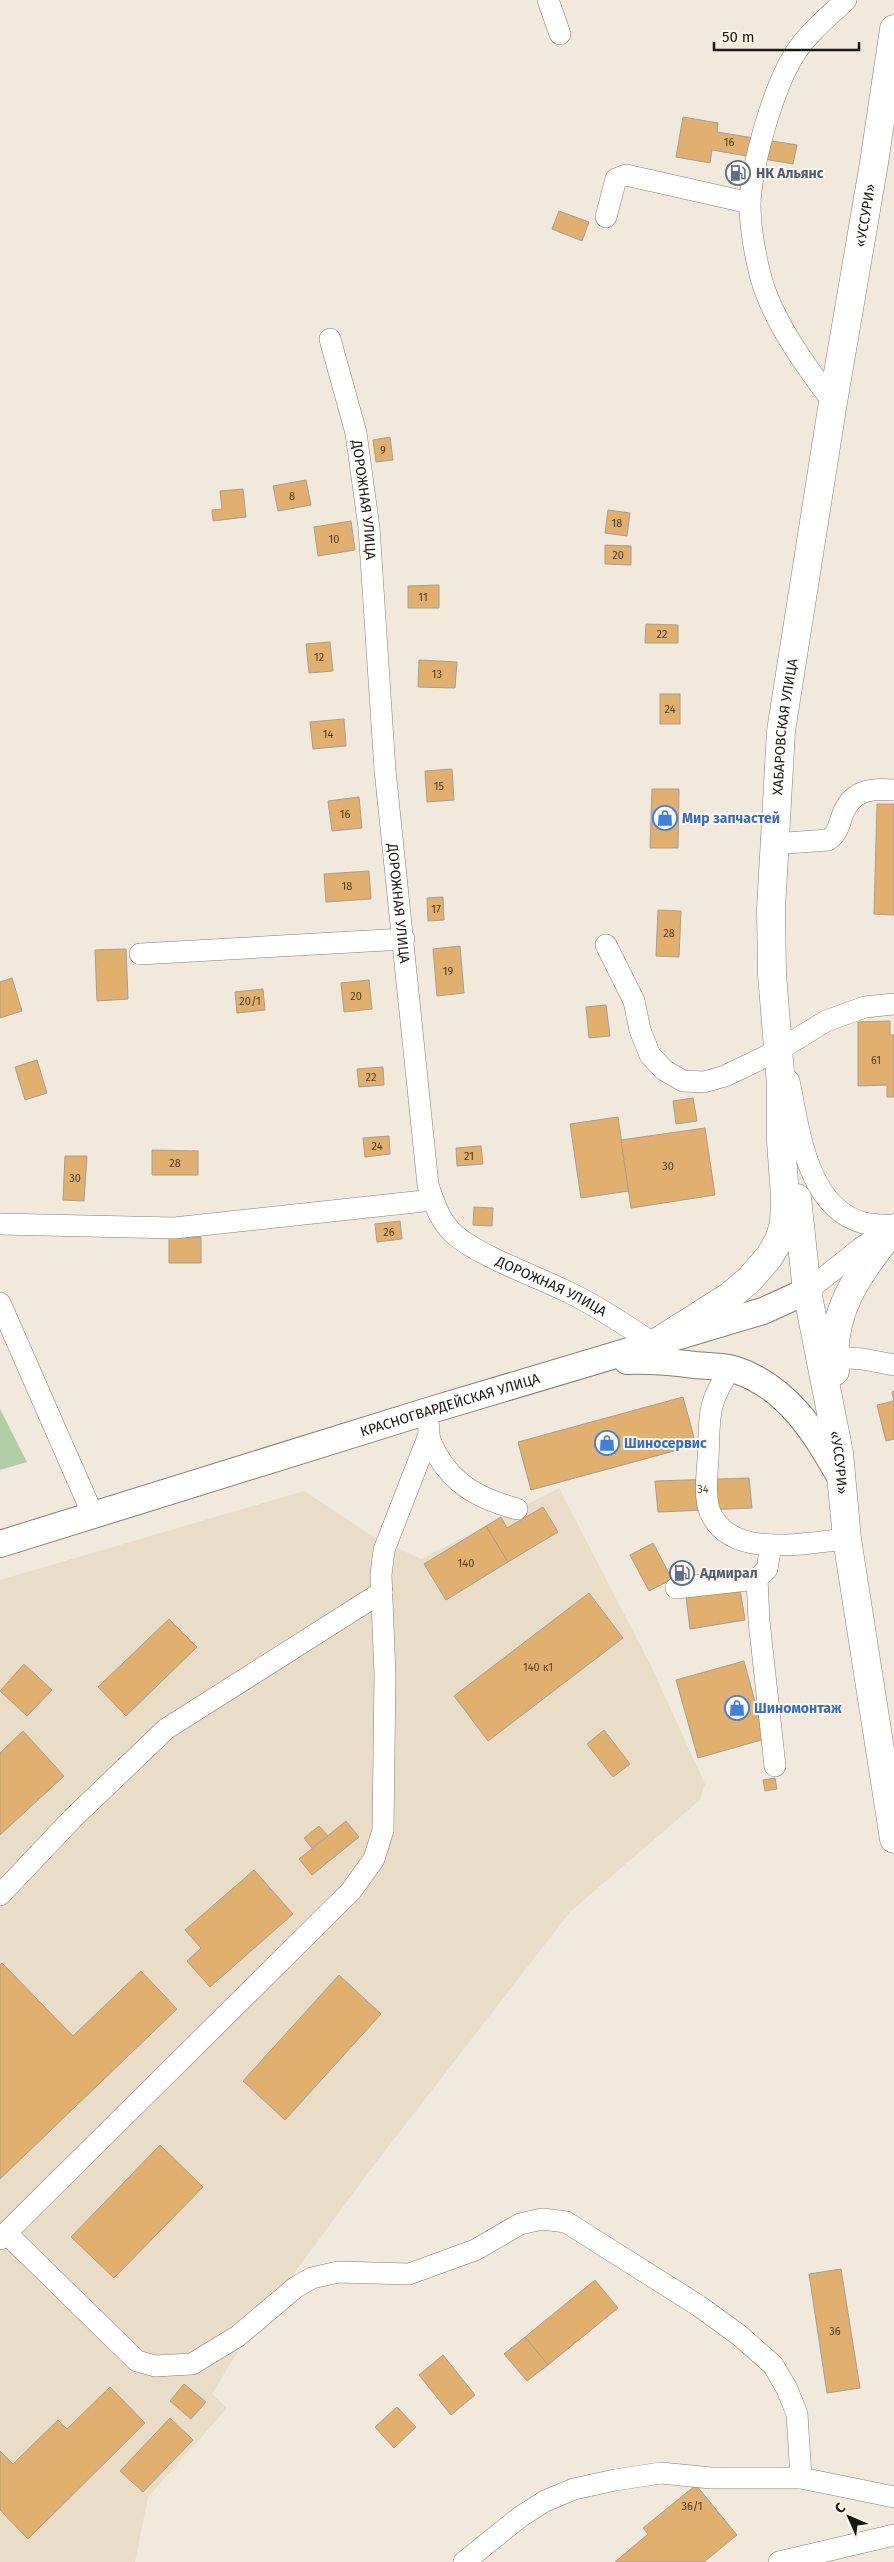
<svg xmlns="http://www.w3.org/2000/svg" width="894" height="2562" viewBox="0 0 894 2562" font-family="'Fira Sans',sans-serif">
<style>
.built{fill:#e9ddc8}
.green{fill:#b0cea5}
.building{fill:#e1b06e;stroke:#a79e92}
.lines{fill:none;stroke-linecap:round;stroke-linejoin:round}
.minor-casing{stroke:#857d71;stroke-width:22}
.major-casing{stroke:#857d71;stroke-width:28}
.highway-casing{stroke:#857d71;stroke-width:29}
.minor{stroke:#fff;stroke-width:21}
.major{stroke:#fff;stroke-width:26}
.highway{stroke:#fff;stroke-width:28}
.labels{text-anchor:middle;stroke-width:4;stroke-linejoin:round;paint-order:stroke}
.number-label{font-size:11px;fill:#4b3d29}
.service-label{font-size:14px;font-weight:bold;fill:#4e5e75;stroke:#fef6e8;text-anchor:start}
.street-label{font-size:14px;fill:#191712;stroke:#fef6e8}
.shop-label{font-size:14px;font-weight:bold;fill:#366cbe;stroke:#fef6e8;text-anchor:start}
</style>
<rect width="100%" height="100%" fill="#f1e9db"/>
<!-- built -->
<path class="built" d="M 559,1488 L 651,1666 L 705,1784 L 700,1800 L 570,1912 L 371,2169 L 245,2340 L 221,2379 L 212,2394 L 227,2408 L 148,2497 L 135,2562 L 0,2562 L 0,1580 L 304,1491 L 374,1537 L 421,1559 Z"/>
<!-- green -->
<path class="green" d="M 0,1409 L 27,1462 L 0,1470 Z"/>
<!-- building -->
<g class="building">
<path d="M 683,117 L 718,123 L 717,132 L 797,145 L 793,164 L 712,150 L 710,163 L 676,157 Z"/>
<path d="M 559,211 L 589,222 L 582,241 L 552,229 Z"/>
<path d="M 390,437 L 393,460 L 376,462 L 373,440 Z"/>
<path d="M 306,480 L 311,505 L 278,511 L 273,486 Z"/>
<path d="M 243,489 L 246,517 L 213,521 L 212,510 L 222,509 L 220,491 Z"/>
<path d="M 608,510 L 630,513 L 627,536 L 605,533 Z"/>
<path d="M 351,521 L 355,550 L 318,556 L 314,527 Z"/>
<path d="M 605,545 L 631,546 L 631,565 L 605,564 Z"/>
<path d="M 439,585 L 439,608 L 408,608 L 408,586 Z"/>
<path d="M 646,624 L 678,625 L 678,643 L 645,643 Z"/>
<path d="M 330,642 L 333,671 L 309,673 L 306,644 Z"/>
<path d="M 419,660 L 457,662 L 455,688 L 418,687 Z"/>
<rect x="660" y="694" width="20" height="30"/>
<path d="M 344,719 L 346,746 L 313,749 L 310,722 Z"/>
<path d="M 452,769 L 454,800 L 427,802 L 425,771 Z"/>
<path d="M 652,789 L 679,789 L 678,848 L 650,848 Z"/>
<path d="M 359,797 L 362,828 L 332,831 L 328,801 Z"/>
<path d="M 877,804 L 894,804 L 894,915 L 874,914 Z"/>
<path d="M 369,871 L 371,899 L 326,902 L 324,874 Z"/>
<path d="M 443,897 L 444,920 L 428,921 L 427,898 Z"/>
<path d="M 658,910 L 681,911 L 679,957 L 656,956 Z"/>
<path d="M 460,946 L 464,993 L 437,996 L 433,949 Z"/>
<path d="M 126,949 L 128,999 L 97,1001 L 95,950 Z"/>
<path d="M 12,978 L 22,1011 L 0,1018 L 0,982 Z"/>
<path d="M 369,980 L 372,1009 L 344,1012 L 341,983 Z"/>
<path d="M 263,989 L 265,1010 L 237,1013 L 235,992 Z"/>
<path d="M 606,1005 L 610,1036 L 589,1038 L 586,1007 Z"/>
<path d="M 890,1021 L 890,1035 L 894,1035 L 894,1097 L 887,1097 L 887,1085 L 858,1086 L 858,1022 Z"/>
<path d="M 37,1060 L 47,1093 L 25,1100 L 15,1067 Z"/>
<path d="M 383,1067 L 384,1085 L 359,1087 L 357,1069 Z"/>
<path d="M 693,1098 L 697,1121 L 676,1124 L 673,1101 Z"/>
<path d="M 618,1117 L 629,1191 L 581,1198 L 570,1124 Z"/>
<path d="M 705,1128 L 715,1195 L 631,1208 L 621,1140 Z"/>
<path d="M 389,1136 L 390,1154 L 365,1157 L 363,1138 Z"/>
<path d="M 481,1146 L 483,1164 L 457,1166 L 456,1148 Z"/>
<path d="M 152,1150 L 198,1151 L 198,1175 L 152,1175 Z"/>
<path d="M 65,1156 L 87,1156 L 84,1201 L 63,1200 Z"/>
<path d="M 474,1207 L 493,1208 L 492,1226 L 473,1225 Z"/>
<path d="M 400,1221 L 402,1239 L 377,1242 L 375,1224 Z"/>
<path d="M 201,1237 L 201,1263 L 169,1263 L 169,1238 Z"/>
<path d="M 894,1391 L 894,1439 L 886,1441 L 877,1405 L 894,1401 L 892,1392 Z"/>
<path d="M 683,1397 L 696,1445 L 531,1490 L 518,1442 Z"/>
<path d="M 749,1478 L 752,1508 L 658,1512 L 655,1481 Z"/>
<path d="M 543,1507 L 558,1532 L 508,1562 L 486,1526 L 501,1517 L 507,1528 Z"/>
<path d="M 486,1526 L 508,1562 L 446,1600 L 424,1564 Z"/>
<path d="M 653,1543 L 672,1579 L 649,1591 L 630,1555 Z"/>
<path d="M 740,1589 L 745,1620 L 690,1629 L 686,1597 Z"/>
<path d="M 589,1593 L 623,1638 L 488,1741 L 454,1696 Z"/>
<path d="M 169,1619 L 197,1647 L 126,1716 L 98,1687 Z"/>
<path d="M 744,1661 L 765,1739 L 698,1758 L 676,1680 Z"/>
<path d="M 24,1664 L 52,1690 L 27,1716 L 0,1691 Z"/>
<path d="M 604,1730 L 630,1764 L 613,1777 L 587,1744 Z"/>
<path d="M 23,1731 L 64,1776 L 0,1835 L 0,1753 Z"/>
<path d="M 775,1778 L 777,1789 L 765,1791 L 763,1780 Z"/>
<path d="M 346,1821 L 359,1837 L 312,1875 L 299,1859 Z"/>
<path d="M 319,1826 L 328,1836 L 312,1848 L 304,1838 Z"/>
<path d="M 254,1870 L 293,1914 L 210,1987 L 187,1961 L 201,1948 L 185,1930 Z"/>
<path d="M 2,1963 L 73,2036 L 141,1971 L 177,2009 L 0,2179 L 0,1965 Z"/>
<path d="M 339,1975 L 381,2014 L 285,2120 L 243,2081 Z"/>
<path d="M 160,2145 L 203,2187 L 114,2278 L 71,2237 Z"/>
<path d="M 841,2269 L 860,2388 L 827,2393 L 809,2274 Z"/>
<path d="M 595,2280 L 618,2308 L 548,2365 L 525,2337 Z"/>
<path d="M 525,2337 L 548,2365 L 527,2381 L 504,2354 Z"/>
<path d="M 443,2355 L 475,2395 L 451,2415 L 419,2375 Z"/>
<path d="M 184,2384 L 206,2402 L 191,2419 L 170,2401 Z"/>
<path d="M 110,2387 L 145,2423 L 28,2539 L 0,2510 L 0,2451 L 13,2464 L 58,2420 L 67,2429 Z"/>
<path d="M 397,2407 L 416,2427 L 394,2448 L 375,2427 Z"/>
<path d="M 170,2418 L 193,2440 L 143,2492 L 120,2471 Z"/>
<path d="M 696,2485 L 737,2535 L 704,2562 L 615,2562 L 648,2534 L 643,2528 Z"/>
</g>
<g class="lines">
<defs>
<g id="minor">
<path d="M 548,0 L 560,34"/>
<path d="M 606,217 L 616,179 L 626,175 L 750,203"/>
<path id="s1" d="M 330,339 L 356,433 L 369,528 L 385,770 L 428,1185 C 434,1203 440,1222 455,1235 C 481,1257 538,1277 570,1293 C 599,1307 627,1326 654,1344"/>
<path d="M 833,402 C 806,367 773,321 761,278 C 755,255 750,227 750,203 C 752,163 773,89 794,55 C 807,34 828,17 846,0"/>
<path d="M 773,844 L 828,840 C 837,834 839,826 842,816 C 851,790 871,788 894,790"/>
<path d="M 606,945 L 634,1001 L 640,1030 L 650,1055 L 664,1070 L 683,1081 L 704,1082 L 725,1076 L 779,1050 L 826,1021 L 865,1007 L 894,1004"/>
<path d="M 140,954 L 404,939"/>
<path d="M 789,1081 C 799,1127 806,1208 864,1223 C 873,1225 884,1225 894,1226"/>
<path d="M 0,1224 L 174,1228 L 433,1200"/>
<path d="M 807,1291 L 861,1248 L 887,1231"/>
<path d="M 0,1303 L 93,1515"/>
<path d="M 833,1357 L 863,1359 L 894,1365"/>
<path d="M 731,1368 C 706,1405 710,1416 708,1459 C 707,1474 704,1497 710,1512 C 731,1561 807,1542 847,1539"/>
<path d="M 429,1427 C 428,1438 431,1443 436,1453 C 454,1486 481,1499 517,1509"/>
<path d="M 771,1545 L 767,1569 L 757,1579 L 759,1621 L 775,1766"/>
<path d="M 676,1588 L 757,1579"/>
<path d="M 0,1895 L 73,1818 L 166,1729 L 382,1592"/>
<path d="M 6,2233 L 137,2361 L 155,2366 L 192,2364 L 238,2336 L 296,2287 L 312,2278 L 338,2272 L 409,2274 L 475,2250 L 520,2224 L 542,2219 L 566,2222 L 699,2306 L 739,2335 L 773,2365 L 787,2389 L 797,2414 L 801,2478"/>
<path d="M 0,2239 L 351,1891 L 374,1859 L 383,1830 L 385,1675 L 381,1575 L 384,1550 L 428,1437"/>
<path d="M 464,2562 L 520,2517 L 545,2501 L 574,2489 L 615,2480 L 661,2473 L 711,2478 L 801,2478 L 894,2497"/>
<path d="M 779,2562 L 894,2535"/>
</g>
<g id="major">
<path d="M 627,1361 C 650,1360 672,1362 695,1365 C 707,1366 722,1366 733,1369 C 788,1386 815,1433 842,1480"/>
<path id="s2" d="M 0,1544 L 431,1410 L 763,1311 L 807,1291"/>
</g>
<g id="highway">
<path id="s3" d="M 797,1198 L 807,1291 L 839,1453 L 847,1539 L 894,1839"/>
<path id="s4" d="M 654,1344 L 730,1296 L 750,1279 L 769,1257 L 779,1240 L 784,1224 L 785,1197 L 781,1141 L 781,1085 L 772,974 L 771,909 L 781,731 L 833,402 L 874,163 L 894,29"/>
<path d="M 835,1371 C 829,1310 859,1274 894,1228"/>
</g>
</defs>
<!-- minor casing -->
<use href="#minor" class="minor-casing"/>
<!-- major casing -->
<use href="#major" class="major-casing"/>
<!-- highway casing -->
<use href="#highway" class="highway-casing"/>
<!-- minor -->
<use href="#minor" class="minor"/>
<!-- major -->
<use href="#major" class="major"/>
<!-- highway -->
<use href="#highway" class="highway"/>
</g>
<!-- icons -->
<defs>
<symbol id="fuel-ring" viewBox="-11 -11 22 22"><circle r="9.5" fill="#fef6e8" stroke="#5c6f8a" stroke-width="1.5"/><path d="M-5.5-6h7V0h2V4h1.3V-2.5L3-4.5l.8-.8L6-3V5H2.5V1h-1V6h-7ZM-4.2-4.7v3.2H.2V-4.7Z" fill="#5c6f8a"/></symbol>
<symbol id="shop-ring" viewBox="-11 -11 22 22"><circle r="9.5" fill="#fef6e8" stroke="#3f7fe0" stroke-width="1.5"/><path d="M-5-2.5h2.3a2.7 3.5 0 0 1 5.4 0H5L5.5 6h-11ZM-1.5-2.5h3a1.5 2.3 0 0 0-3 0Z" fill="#3f7fe0"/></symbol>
</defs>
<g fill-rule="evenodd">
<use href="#fuel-ring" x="724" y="159" width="28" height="28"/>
<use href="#shop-ring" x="651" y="804" width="28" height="28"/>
<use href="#shop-ring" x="593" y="1429" width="28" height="28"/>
<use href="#fuel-ring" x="668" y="1559" width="28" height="28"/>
<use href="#shop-ring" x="723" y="1694" width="28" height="28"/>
</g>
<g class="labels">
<!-- number labels -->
<g class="number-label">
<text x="729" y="146">16</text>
<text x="383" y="454">9</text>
<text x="292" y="500">8</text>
<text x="617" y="527">18</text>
<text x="334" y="543">10</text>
<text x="618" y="559">20</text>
<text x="423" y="601">11</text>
<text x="662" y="638">22</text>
<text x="319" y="661">12</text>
<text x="437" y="678">13</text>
<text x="670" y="713">24</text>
<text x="328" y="738">14</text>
<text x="439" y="790">15</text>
<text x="345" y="818">16</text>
<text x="347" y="890">18</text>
<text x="436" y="913">17</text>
<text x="669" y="937">28</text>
<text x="448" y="975">19</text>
<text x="356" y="1000">20</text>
<text x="250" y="1005">20/1</text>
<text x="876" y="1064">61</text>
<text x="371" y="1081">22</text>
<text x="377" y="1150">24</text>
<text x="469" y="1160">21</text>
<text x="175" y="1167">28</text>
<text x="668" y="1170">30</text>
<text x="75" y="1182">30</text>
<text x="389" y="1236">26</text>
<text x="703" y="1493">34</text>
<text x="466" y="1567">140</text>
<text x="538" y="1671">140 к1</text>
<text x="835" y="2335">36</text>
<text x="692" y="2510">36/1</text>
</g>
<!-- service labels -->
<g class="service-label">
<text x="756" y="178">НК Альянс</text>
<text x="700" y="1578">Адмирал</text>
</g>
<!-- street labels -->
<g class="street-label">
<text dy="5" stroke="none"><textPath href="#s4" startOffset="1198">«УССУРИ»</textPath></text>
<text dy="5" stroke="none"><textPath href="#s1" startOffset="165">ДОРОЖНАЯ УЛИЦА</textPath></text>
<text dy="5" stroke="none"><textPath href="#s4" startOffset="680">ХАБАРОВСКАЯ УЛИЦА</textPath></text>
<text dy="5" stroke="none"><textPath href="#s1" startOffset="570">ДОРОЖНАЯ УЛИЦА</textPath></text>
<text dy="5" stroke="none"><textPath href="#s1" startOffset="1020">ДОРОЖНАЯ УЛИЦА</textPath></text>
<text dy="5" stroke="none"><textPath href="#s2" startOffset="471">КРАСНОГВАРДЕЙСКАЯ УЛИЦА</textPath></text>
<text dy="5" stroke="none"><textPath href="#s3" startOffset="268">«УССУРИ»</textPath></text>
</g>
<!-- shop labels -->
<g class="shop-label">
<text x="682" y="823">Мир запчастей</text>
<text x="624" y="1448">Шиносервис</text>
<text x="754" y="1713">Шиномонтаж</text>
</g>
</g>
<!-- north arrow -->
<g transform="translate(849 2517) rotate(315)" stroke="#fef6e8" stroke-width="4" paint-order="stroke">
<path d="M0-4L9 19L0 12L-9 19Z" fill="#191712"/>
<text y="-8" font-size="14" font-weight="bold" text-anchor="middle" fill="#191712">С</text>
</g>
<!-- scale -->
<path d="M714 42v8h145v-8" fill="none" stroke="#191712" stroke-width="2.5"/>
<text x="722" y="42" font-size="15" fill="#191712" stroke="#fef6e8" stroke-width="4" paint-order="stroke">50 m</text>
</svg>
